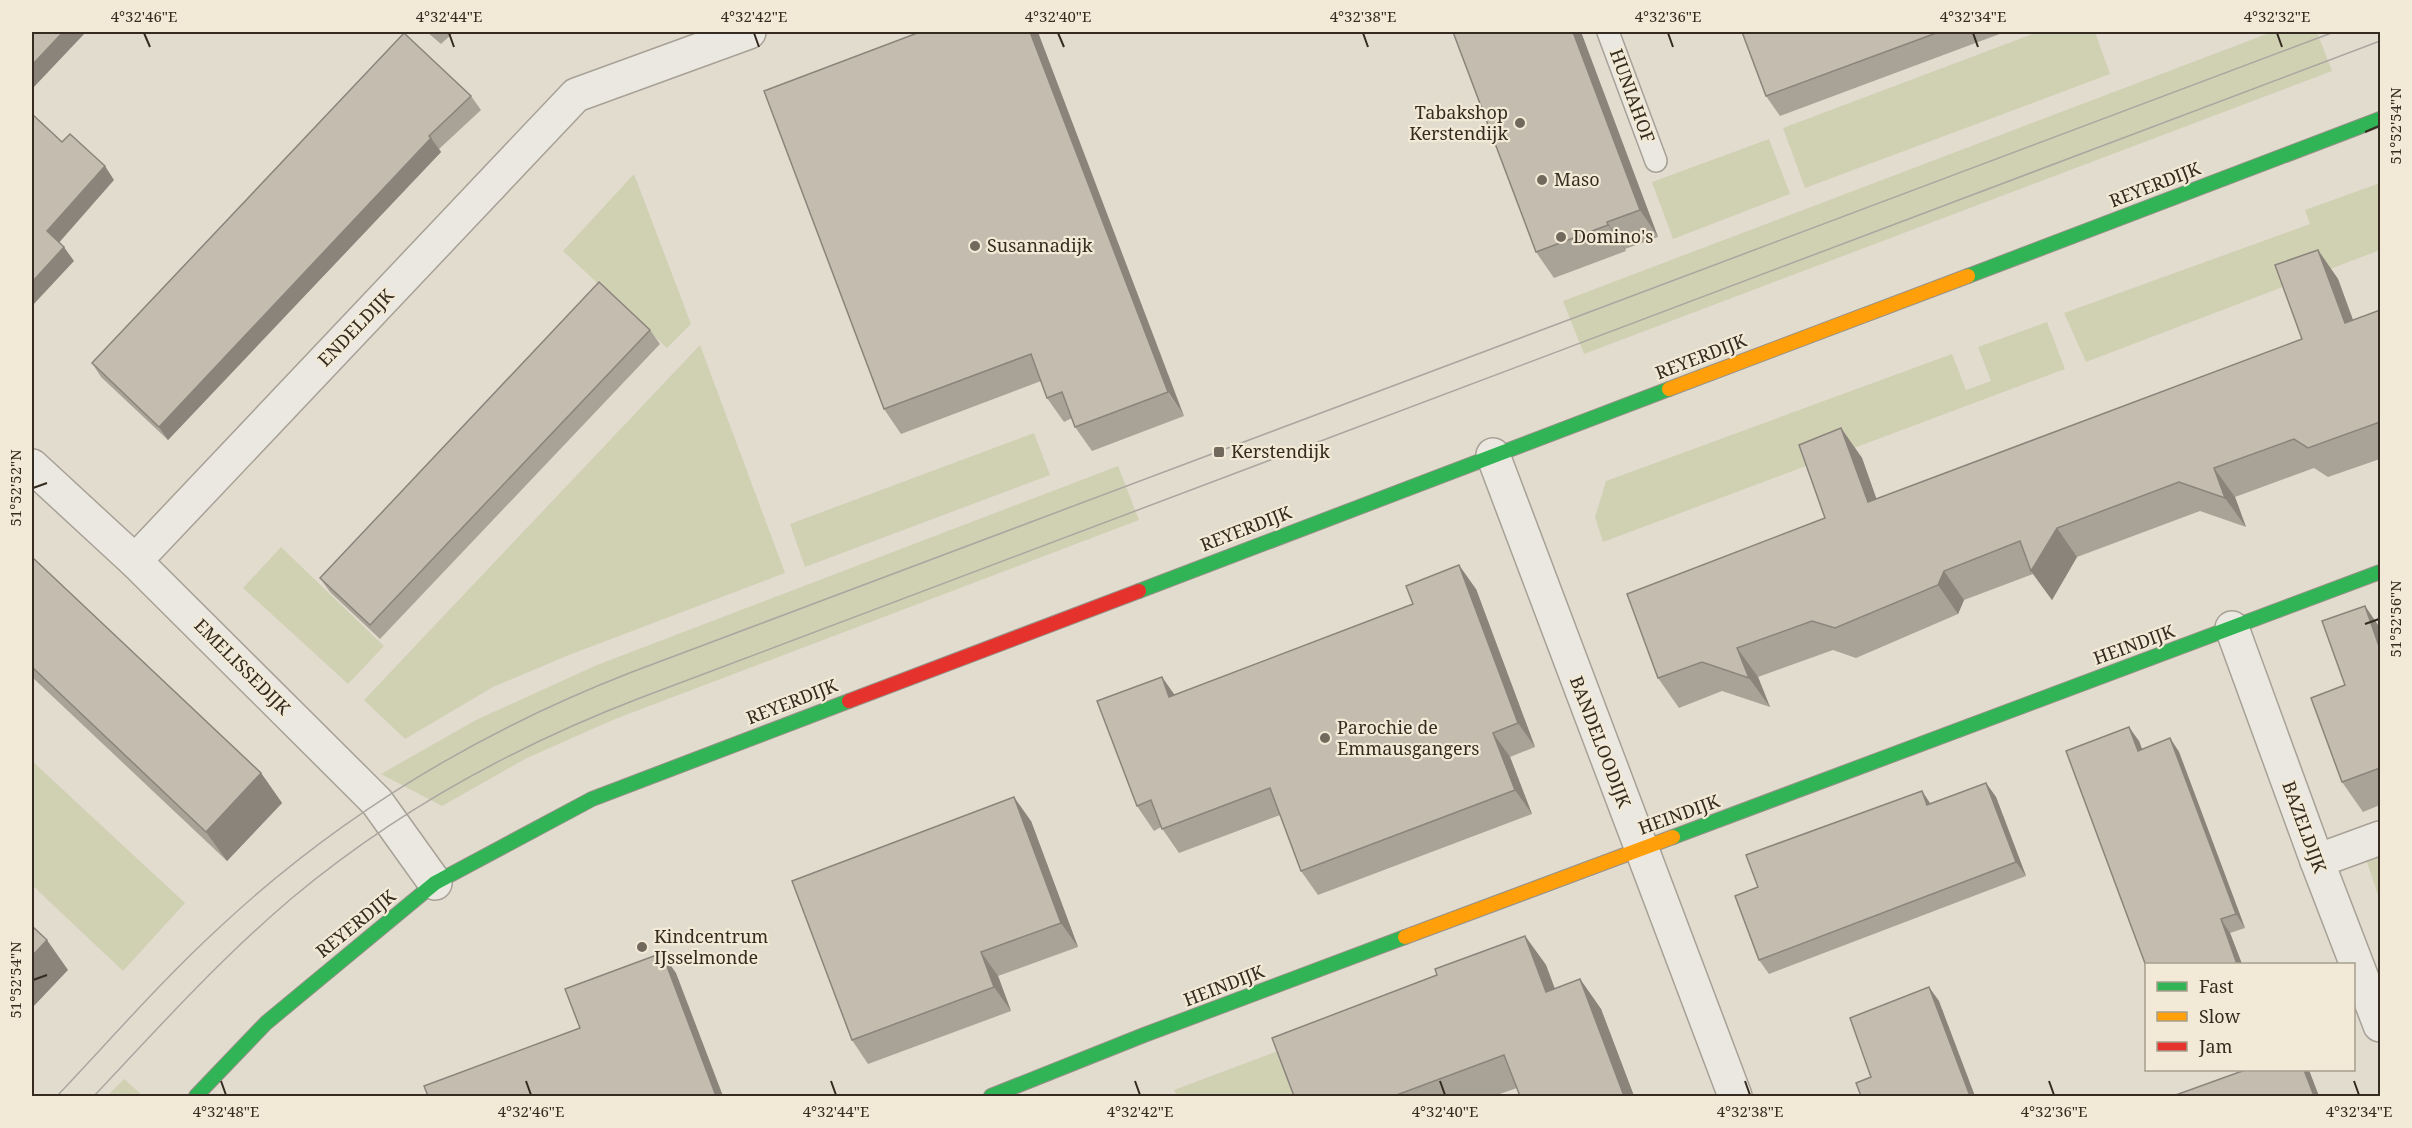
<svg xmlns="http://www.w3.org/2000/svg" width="2412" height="1128" viewBox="0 0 2412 1128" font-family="'Noto Serif',serif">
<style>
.green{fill:#d0d0b3}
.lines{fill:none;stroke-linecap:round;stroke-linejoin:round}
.lane-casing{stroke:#a7a197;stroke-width:24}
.street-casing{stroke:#a7a197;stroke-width:36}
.fast-casing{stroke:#979188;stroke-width:16}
.slow-casing{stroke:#979188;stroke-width:16}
.jam-casing{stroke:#979188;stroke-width:16}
.lane{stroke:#eae8e0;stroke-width:21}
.street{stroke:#eae8e0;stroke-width:33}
.fast{stroke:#30b455;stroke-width:14}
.slow{stroke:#ff9f0a;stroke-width:14}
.jam{stroke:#e5322d;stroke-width:14}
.tram{stroke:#aaa6a0;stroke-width:1.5}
.wall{fill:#a9a297}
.shaded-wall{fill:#8a847b}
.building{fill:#c5bcb0;stroke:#8a847b;stroke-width:1.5}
.ticks{fill:none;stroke:#352b20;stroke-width:2}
.poi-dot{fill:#72695d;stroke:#f2ead6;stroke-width:2}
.labels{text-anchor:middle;stroke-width:4.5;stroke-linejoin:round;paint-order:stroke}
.street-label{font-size:18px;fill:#352b20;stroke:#f2ead6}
.poi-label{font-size:18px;fill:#352b20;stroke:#f2ead6;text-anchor:start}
.neatline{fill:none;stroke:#352b20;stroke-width:2}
.ticks-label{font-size:15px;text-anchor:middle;fill:#352b20}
</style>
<rect width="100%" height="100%" fill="#e2dccf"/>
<!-- green -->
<g class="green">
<path d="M 2038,32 L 2095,32 L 2110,74 L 1805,188 L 1783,128 Z"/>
<path d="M 2272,32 L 2317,32 L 2332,71 L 1584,354 L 1563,301 Z"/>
<path d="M 1769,139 L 1790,194 L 1673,239 L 1652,182 Z"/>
<path d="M 634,174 L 691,324 L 667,348 L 563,251 Z"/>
<path d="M 2380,183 L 2380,250 L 2086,362 L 2064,313 L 2310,224 L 2305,210 Z"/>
<path d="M 2047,322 L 2065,369 L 1603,542 L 1595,517 L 1606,481 L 1952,354 L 1966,390 L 1991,381 L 1978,347 Z"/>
<path d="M 700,345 L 785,573 L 569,655 L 493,687 L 405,739 L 364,700 Z"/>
<path d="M 1034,433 L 1050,475 L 805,567 L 790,524 Z"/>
<path d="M 1118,466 L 1139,520 L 615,719 L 527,758 L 442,806 L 381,774 L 476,720 L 597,665 Z"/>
<path d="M 281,547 L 384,646 L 348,684 L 243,588 Z"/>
<path d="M 32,761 L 185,903 L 123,971 L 32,885 Z"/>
<path d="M 2380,857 L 2380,901 L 2367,862 Z"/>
<path d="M 1281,1050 L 1299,1096 L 1177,1096 L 1174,1090 Z"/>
<path d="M 124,1079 L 143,1096 L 107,1096 Z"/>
</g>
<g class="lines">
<defs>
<path id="lane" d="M 1608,32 L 1656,161"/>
<g id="street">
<path d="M 1493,455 L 1735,1096"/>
<path d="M 32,466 L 135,561 L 356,781 L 377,802 L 435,883"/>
<path d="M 135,561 L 576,95 L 749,32"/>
<path d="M 2232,628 L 2317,861 L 2380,1025"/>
<path d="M 2317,861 L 2380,838"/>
</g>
<g id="fast">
<path d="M 1968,276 L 2380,119"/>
<path d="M 1139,591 L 1669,389"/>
<path d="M 1673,837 L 2380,572"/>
<path d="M 196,1096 L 266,1023 L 435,883 L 592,799 L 849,701"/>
<path d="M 991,1096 L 1144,1035 L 1405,937"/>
</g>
<g id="slow">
<path d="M 1669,389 L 1968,276"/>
<path d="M 1405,937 L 1673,837"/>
</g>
<path id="jam" d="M 849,701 L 1139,591"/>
</defs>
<!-- lane casing -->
<use href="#lane" class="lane-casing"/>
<!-- street casing -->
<use href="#street" class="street-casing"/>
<!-- fast casing -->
<use href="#fast" class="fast-casing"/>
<!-- slow casing -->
<use href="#slow" class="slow-casing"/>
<!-- jam casing -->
<use href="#jam" class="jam-casing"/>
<!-- lane -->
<use href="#lane" class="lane"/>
<!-- street -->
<use href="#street" class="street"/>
<!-- fast -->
<use href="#fast" class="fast"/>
<!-- slow -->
<use href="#slow" class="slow"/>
<!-- jam -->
<use href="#jam" class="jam"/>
<!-- tram -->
<g class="tram">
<path d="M 57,1096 C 111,1039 163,979 221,926 C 340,815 480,731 632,672 L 2334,32"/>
<path d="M 94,1096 C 158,1028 221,958 292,898 C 396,811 515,746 640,698 L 2380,41"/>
</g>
</g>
<!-- wall -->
<g class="wall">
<path d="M 427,32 L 454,32 L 441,44 Z"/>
<path d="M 920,32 L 1184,416 L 1092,451 L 1075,427 L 1072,418 L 1064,422 L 1047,398 L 1041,381 L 901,434 L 884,409 Z"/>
<path d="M 1453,32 L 1581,32 L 1658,237 L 1625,249 L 1626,251 L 1554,278 L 1536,252 Z"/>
<path d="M 1742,32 L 2005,32 L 1780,116 L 1766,96 Z"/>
<path d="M 471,96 L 481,110 L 439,149 L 441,152 L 168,440 L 101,377 L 92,363 Z"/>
<path d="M 2318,250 L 2338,279 L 2353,320 L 2380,310 L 2380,459 L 2328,477 L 2314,468 L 2235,497 L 2246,527 L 2200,511 L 2077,557 L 2052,600 L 2033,574 L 1964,600 L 1958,614 L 1856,658 L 1833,650 L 1758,677 L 1770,707 L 1722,691 L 1679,708 L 1658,678 L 1825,518 L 1841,428 L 1862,458 L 1876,499 L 2302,339 Z"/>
<path d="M 650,330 L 660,344 L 380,639 L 330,592 L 320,578 Z"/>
<path d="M 32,557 L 261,773 L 282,803 L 227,861 L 32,677 Z"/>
<path d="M 1476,589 L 1535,747 L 1510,757 L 1532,814 L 1318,895 L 1301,871 L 1280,815 L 1179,853 L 1161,827 L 1154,831 L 1137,806 Z"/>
<path d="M 2365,606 L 2380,628 L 2380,805 L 2363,812 L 2342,782 L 2345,685 Z"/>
<path d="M 2170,738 L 2179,752 L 2245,928 L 2230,933 L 2242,964 L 2146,964 L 2139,741 L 2142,749 Z"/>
<path d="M 1986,783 L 1996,797 L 2026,876 L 1769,974 L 1759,960 L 1758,887 L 1922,791 L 1930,803 Z"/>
<path d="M 1031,821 L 1078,947 L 998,976 L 1011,1011 L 868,1064 L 852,1040 Z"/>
<path d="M 1525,936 L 1546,965 L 1555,989 L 1580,979 L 1601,1009 L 1634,1096 L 1520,1096 L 1517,1088 L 1494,1096 L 1294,1096 L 1437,975 Z"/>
</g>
<!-- shaded-wall -->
<g class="shaded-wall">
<path d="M 63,32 L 86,32 L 32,89 L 32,65 Z"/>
<path d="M 1030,32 L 1038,32 L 1184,416 L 1168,392 Z"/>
<path d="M 1573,32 L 1581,32 L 1658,237 L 1640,210 Z"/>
<path d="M 431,138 L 441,152 L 168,440 L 159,427 Z"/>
<path d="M 105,166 L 114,180 L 57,245 L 47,231 Z"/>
<path d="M 1607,222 L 1625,249 L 1626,251 L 1608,225 Z"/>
<path d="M 64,247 L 74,261 L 32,306 L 32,282 Z"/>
<path d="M 2318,250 L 2338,279 L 2365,353 L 2345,323 Z"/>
<path d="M 1841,428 L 1862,458 L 1888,531 L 1868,502 Z"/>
<path d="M 2214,468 L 2235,497 L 2246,527 L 2225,498 Z"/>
<path d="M 2057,528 L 2077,557 L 2052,600 L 2031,571 Z"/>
<path d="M 1459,565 L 1476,589 L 1535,747 L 1518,723 Z"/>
<path d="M 1944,571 L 1964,600 L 1958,614 L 1938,585 Z"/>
<path d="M 2365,606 L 2380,628 L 2380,649 Z"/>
<path d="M 1737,648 L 1758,677 L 1770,707 L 1749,678 Z"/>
<path d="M 1162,677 L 1179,701 L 1169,697 Z"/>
<path d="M 2129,727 L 2139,741 L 2148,765 L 2138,751 Z"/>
<path d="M 1493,733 L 1510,757 L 1532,814 L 1515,790 Z"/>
<path d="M 2170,738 L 2179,752 L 2245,928 L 2236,914 Z"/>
<path d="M 261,773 L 282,803 L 227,861 L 206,832 Z"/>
<path d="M 1986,783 L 1996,797 L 2026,876 L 2016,862 Z"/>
<path d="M 1922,791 L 1931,805 L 1927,805 Z"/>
<path d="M 1014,797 L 1031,821 L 1078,947 L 1061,923 Z"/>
<path d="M 2221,919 L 2230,933 L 2242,964 L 2237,964 Z"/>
<path d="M 1525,936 L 1546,965 L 1567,1022 L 1546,992 Z"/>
<path d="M 47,940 L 68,970 L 32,1008 L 32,956 Z"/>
<path d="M 981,952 L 998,976 L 1011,1011 L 994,987 Z"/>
<path d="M 662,953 L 676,973 L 723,1096 L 716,1096 Z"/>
<path d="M 1580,979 L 1601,1009 L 1634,1096 L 1624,1096 Z"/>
<path d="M 1929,987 L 1939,1001 L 1975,1096 L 1970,1096 Z"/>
<path d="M 2304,1070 L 2309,1070 L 2319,1096 L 2314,1096 Z"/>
</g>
<!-- building -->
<g class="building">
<path d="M 32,32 L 63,32 L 32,65 Z"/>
<path d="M 920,32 L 1030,32 L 1168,392 L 1075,427 L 1062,392 L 1047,398 L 1031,354 L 884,409 L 764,91 Z"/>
<path d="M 1453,32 L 1573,32 L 1640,210 L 1607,222 L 1608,225 L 1536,252 Z"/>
<path d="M 1742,32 L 1939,32 L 1766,96 Z"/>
<path d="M 404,33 L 471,96 L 429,136 L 431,138 L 159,427 L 92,363 Z"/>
<path d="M 32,114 L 62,142 L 70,134 L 105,166 L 47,231 L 64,247 L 32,282 Z"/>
<path d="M 2318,250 L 2345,323 L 2380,310 L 2380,422 L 2308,448 L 2294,439 L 2214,468 L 2225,498 L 2179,482 L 2057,528 L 2031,571 L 2020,541 L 1944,571 L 1938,585 L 1835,628 L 1812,621 L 1737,648 L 1749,678 L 1702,662 L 1658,678 L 1627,594 L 1825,518 L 1799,445 L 1841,428 L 1868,502 L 2302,339 L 2275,265 Z"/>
<path d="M 599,282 L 650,330 L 370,625 L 320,578 Z"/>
<path d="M 32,557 L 261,773 L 206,832 L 32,667 Z"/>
<path d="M 1459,565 L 1518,723 L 1493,733 L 1515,790 L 1301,871 L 1270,788 L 1162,829 L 1151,800 L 1137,806 L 1097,701 L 1162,677 L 1169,697 L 1413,604 L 1406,586 Z"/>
<path d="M 2365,606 L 2380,649 L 2380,768 L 2342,782 L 2311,698 L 2345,685 L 2322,621 Z"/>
<path d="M 2129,727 L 2138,751 L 2170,738 L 2236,914 L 2221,919 L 2237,964 L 2146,964 L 2146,966 L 2066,751 Z"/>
<path d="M 1986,783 L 2016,862 L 1759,960 L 1735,896 L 1758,887 L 1746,855 L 1922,791 L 1927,805 Z"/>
<path d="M 1014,797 L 1061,923 L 981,952 L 994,987 L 852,1040 L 792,881 Z"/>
<path d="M 32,926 L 47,940 L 32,956 Z"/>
<path d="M 1525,936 L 1546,992 L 1580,979 L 1624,1096 L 1520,1096 L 1504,1055 L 1394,1096 L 1294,1096 L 1272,1038 L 1437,975 L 1435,969 Z"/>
<path d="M 662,953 L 716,1096 L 428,1096 L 424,1086 L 580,1028 L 565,989 Z"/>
<path d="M 1929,987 L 1970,1096 L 1861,1096 L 1856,1083 L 1871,1077 L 1850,1018 Z"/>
<path d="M 2245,1070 L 2304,1070 L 2314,1096 L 2173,1096 Z"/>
</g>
<!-- ticks -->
<path class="ticks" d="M 144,33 L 150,47M 449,33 L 454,47M 754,33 L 759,47M 1058,33 L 1064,47M 1363,33 L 1368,47M 1668,33 L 1673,47M 1973,33 L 1978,47M 2277,33 L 2282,47M 2365,132 L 2379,126M 33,488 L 47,483M 2365,624 L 2379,619M 33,980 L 47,975M 221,1081 L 226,1095M 526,1081 L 531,1095M 831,1081 L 836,1095M 1135,1081 L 1140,1095M 1440,1081 L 1445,1095M 1745,1081 L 1750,1095M 2049,1081 L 2054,1095M 2354,1081 L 2359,1095"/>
<!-- markers -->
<g class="poi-dot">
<circle cx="1520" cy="123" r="6"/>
<circle cx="1542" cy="180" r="6"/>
<circle cx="1561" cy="237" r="6"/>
<circle cx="975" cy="246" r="6"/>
<rect x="1213" y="446" width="12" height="12" rx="3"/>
<circle cx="1325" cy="738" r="6"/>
<circle cx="642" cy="947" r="6"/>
</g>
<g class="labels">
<!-- street labels -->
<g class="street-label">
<text transform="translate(1632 96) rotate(70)" y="6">HUNIAHOF</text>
<text transform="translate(2155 185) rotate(-21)" y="6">REYERDIJK</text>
<text transform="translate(356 328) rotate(-46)" y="6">ENDELDIJK</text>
<text transform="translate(1701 357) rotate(-21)" y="6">REYERDIJK</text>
<text transform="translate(1246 529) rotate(-21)" y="6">REYERDIJK</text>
<text transform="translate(2134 645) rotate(-20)" y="6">HEINDIJK</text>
<text transform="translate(242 667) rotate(45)" y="6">EMELISSEDIJK</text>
<text transform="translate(792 702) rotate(-21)" y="6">REYERDIJK</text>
<text transform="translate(1600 742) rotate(69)" y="6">BANDELOODIJK</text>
<text transform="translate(1679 815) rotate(-20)" y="6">HEINDIJK</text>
<text transform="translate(2304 827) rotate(70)" y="6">BAZELDIJK</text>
<text transform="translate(356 924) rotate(-39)" y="6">REYERDIJK</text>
<text transform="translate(1224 986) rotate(-21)" y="6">HEINDIJK</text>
</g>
<!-- poi labels -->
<g class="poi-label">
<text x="1508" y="119" text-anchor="end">Tabakshop<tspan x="1508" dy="21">Kerstendijk</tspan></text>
<text x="1554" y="186">Maso</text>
<text x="1573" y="243">Domino's</text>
<text x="987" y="252">Susannadijk</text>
<text x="1231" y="458">Kerstendijk</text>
<text x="1337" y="734">Parochie de<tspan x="1337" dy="21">Emmausgangers</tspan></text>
<text x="654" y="943">Kindcentrum<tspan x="654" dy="21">IJsselmonde</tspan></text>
</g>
</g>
<!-- border -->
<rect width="2412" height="1128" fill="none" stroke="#f2ead6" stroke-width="66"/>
<!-- legend -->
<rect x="2145" y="963" width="210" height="108" fill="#f2ead6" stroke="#a69e8d" stroke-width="1.5"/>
<rect x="2157" y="982" width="30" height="9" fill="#30b455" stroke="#a69e8d" stroke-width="1.5"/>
<text x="2199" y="993" font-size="18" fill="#352b20">Fast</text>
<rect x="2157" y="1012" width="30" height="9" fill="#ff9f0a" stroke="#a69e8d" stroke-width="1.5"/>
<text x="2199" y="1023" font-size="18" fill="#352b20">Slow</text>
<rect x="2157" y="1042" width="30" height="9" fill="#e5322d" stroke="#a69e8d" stroke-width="1.5"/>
<text x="2199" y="1053" font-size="18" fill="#352b20">Jam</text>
<rect x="33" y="33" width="2346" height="1062" class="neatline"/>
<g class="ticks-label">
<text x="144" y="22">4°32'46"E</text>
<text x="449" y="22">4°32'44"E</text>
<text x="754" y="22">4°32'42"E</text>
<text x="1058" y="22">4°32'40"E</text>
<text x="1363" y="22">4°32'38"E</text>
<text x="1668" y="22">4°32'36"E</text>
<text x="1973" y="22">4°32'34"E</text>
<text x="2277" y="22">4°32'32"E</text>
<text transform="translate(2396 126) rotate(-90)" y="5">51°52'54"N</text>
<text transform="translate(16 488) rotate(-90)" y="5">51°52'52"N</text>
<text transform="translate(2396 619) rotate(-90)" y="5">51°52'56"N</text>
<text transform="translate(16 980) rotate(-90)" y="5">51°52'54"N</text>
<text x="226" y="1117">4°32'48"E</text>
<text x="531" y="1117">4°32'46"E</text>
<text x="836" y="1117">4°32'44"E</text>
<text x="1140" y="1117">4°32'42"E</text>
<text x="1445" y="1117">4°32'40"E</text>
<text x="1750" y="1117">4°32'38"E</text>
<text x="2054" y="1117">4°32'36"E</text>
<text x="2359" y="1117">4°32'34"E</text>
</g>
</svg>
